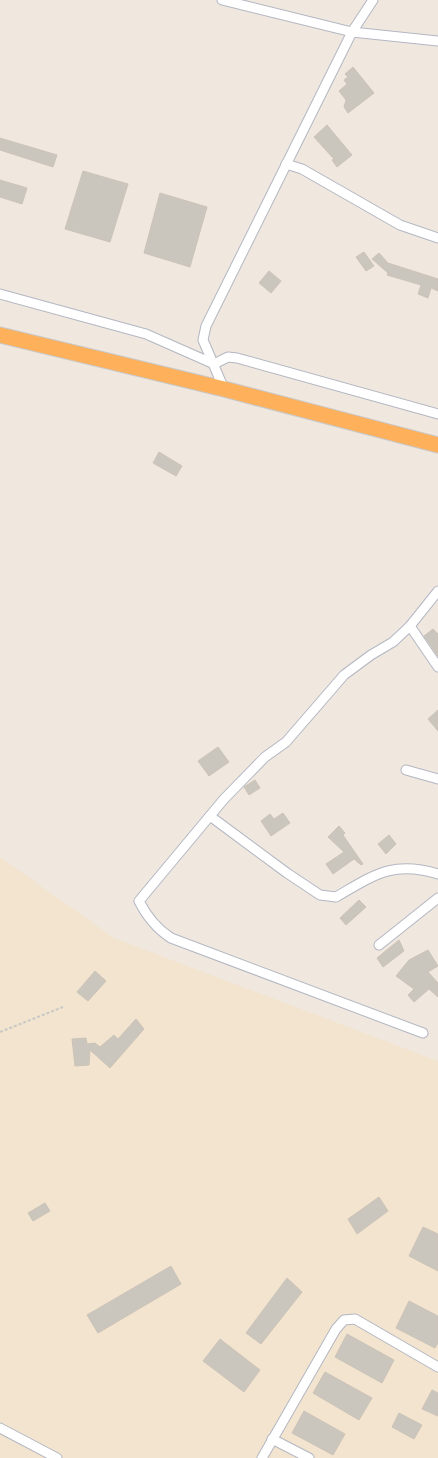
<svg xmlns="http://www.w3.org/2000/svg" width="438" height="1458" viewBox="0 0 438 1458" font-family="'PT Sans Narrow',sans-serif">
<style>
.education{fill:#f2e4ce}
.building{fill:#cbc6bd;stroke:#ccc3b8}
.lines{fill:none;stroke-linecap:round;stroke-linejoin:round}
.minor-casing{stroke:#b3b7c2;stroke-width:11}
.trunk-casing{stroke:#c8c8c8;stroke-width:17}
.path{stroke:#c8c8c8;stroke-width:2;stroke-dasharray:3 2;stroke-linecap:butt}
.minor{stroke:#fff;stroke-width:9}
.trunk{stroke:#feb05a;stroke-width:15}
</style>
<rect width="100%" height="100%" fill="#f0e7df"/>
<!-- education -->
<path class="education" d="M 0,857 L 114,938 L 438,1061 L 438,1458 L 0,1458 Z"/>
<!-- building -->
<g class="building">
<path d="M 353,67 L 374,93 L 348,113 L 344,107 L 346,100 L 339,91 L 347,84 L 344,80 L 348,77 L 345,74 Z"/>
<path d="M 327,125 L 352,155 L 337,167 L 332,160 L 334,159 L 314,137 Z"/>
<path d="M 0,138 L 57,155 L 53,167 L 0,150 Z"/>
<path d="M 83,171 L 128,184 L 110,242 L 65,229 Z"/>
<path d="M 0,180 L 27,188 L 22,204 L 0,197 Z"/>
<path d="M 160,193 L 207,207 L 190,267 L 144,253 Z"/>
<path d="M 364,252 L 374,266 L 366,271 L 356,257 Z"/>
<path d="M 379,253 L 388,263 L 438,279 L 438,291 L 431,288 L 428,298 L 418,294 L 421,285 L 387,275 L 388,273 L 372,259 Z"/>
<path d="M 269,271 L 281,281 L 271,293 L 259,283 Z"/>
<path d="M 159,452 L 182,466 L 176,476 L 153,463 Z"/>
<path d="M 433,629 L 438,634 L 438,656 L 424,636 Z"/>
<path d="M 438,710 L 438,731 L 428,719 Z"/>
<path d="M 218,747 L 229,762 L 209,776 L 198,761 Z"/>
<path d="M 255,780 L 260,788 L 249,795 L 244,787 Z"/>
<path d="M 283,813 L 290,823 L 271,836 L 261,821 L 270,814 L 274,819 Z"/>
<path d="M 339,826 L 345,833 L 343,835 L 363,864 L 361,865 L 354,859 L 333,874 L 326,864 L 344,852 L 328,837 Z"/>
<path d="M 389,835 L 396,844 L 386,854 L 378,844 Z"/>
<path d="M 359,900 L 366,907 L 346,925 L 340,918 Z"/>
<path d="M 399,940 L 404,951 L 383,967 L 377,958 Z"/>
<path d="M 428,950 L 438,966 L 428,972 L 438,983 L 438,997 L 429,989 L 414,1002 L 408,995 L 414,989 L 396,976 L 409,960 Z"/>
<path d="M 95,971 L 106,981 L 88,1001 L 77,992 Z"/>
<path d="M 136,1019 L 144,1029 L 110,1068 L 90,1050 L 89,1065 L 75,1066 L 72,1039 L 86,1038 L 87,1044 L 95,1043 L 100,1047 L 114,1035 L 118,1039 Z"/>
<path d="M 379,1197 L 388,1211 L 357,1234 L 348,1219 Z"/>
<path d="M 45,1203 L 50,1211 L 33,1221 L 28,1213 Z"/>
<path d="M 423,1227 L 438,1234 L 438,1271 L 409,1256 Z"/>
<path d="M 171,1266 L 181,1284 L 98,1333 L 87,1315 Z"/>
<path d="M 287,1278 L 302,1292 L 261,1344 L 246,1333 Z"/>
<path d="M 409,1301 L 438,1316 L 438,1343 L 435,1348 L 396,1328 Z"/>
<path d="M 347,1334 L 394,1360 L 382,1383 L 335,1357 Z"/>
<path d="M 220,1339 L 260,1370 L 244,1392 L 203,1361 Z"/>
<path d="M 325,1372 L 372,1398 L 359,1420 L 313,1393 Z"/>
<path d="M 432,1390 L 438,1393 L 438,1416 L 422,1409 Z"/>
<path d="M 304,1411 L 345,1434 L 333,1455 L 292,1433 Z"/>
<path d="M 399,1413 L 422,1425 L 414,1439 L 392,1427 Z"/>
</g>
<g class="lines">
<defs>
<g id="minor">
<path d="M 222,0 L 352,32 L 438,41"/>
<path d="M 286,164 L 302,169 L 400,225 L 438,238"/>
<path d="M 0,294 L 146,334 L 214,364 L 228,357 L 237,358 L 438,414"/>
<path d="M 224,389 L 203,340 L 206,326 L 352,32 L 373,0"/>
<path d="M 410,626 L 438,667"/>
<path d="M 406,770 L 438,779"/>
<path d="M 210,816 L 287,873 L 320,895 L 336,897 C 374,875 393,860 438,874"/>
<path d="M 379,945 L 438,898"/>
<path d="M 423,1033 L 171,938 C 157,929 147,917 139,901 L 224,799 L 265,757 L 286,742 L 344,675 L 371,655 L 393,642 L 410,626 L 438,591"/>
<path d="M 0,1428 L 57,1458"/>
<path d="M 272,1439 L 309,1458"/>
<path d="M 262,1458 L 336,1329 L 344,1320 L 355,1319 L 438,1367"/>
</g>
<path id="trunk" d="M 0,335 L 224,389 L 438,445"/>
</defs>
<!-- minor casing -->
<use href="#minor" class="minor-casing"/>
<!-- trunk casing -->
<use href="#trunk" class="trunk-casing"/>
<!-- path -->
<path class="path" d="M 0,1032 L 63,1007"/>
<!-- minor -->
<use href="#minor" class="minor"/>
<!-- trunk -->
<use href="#trunk" class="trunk"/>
</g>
</svg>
